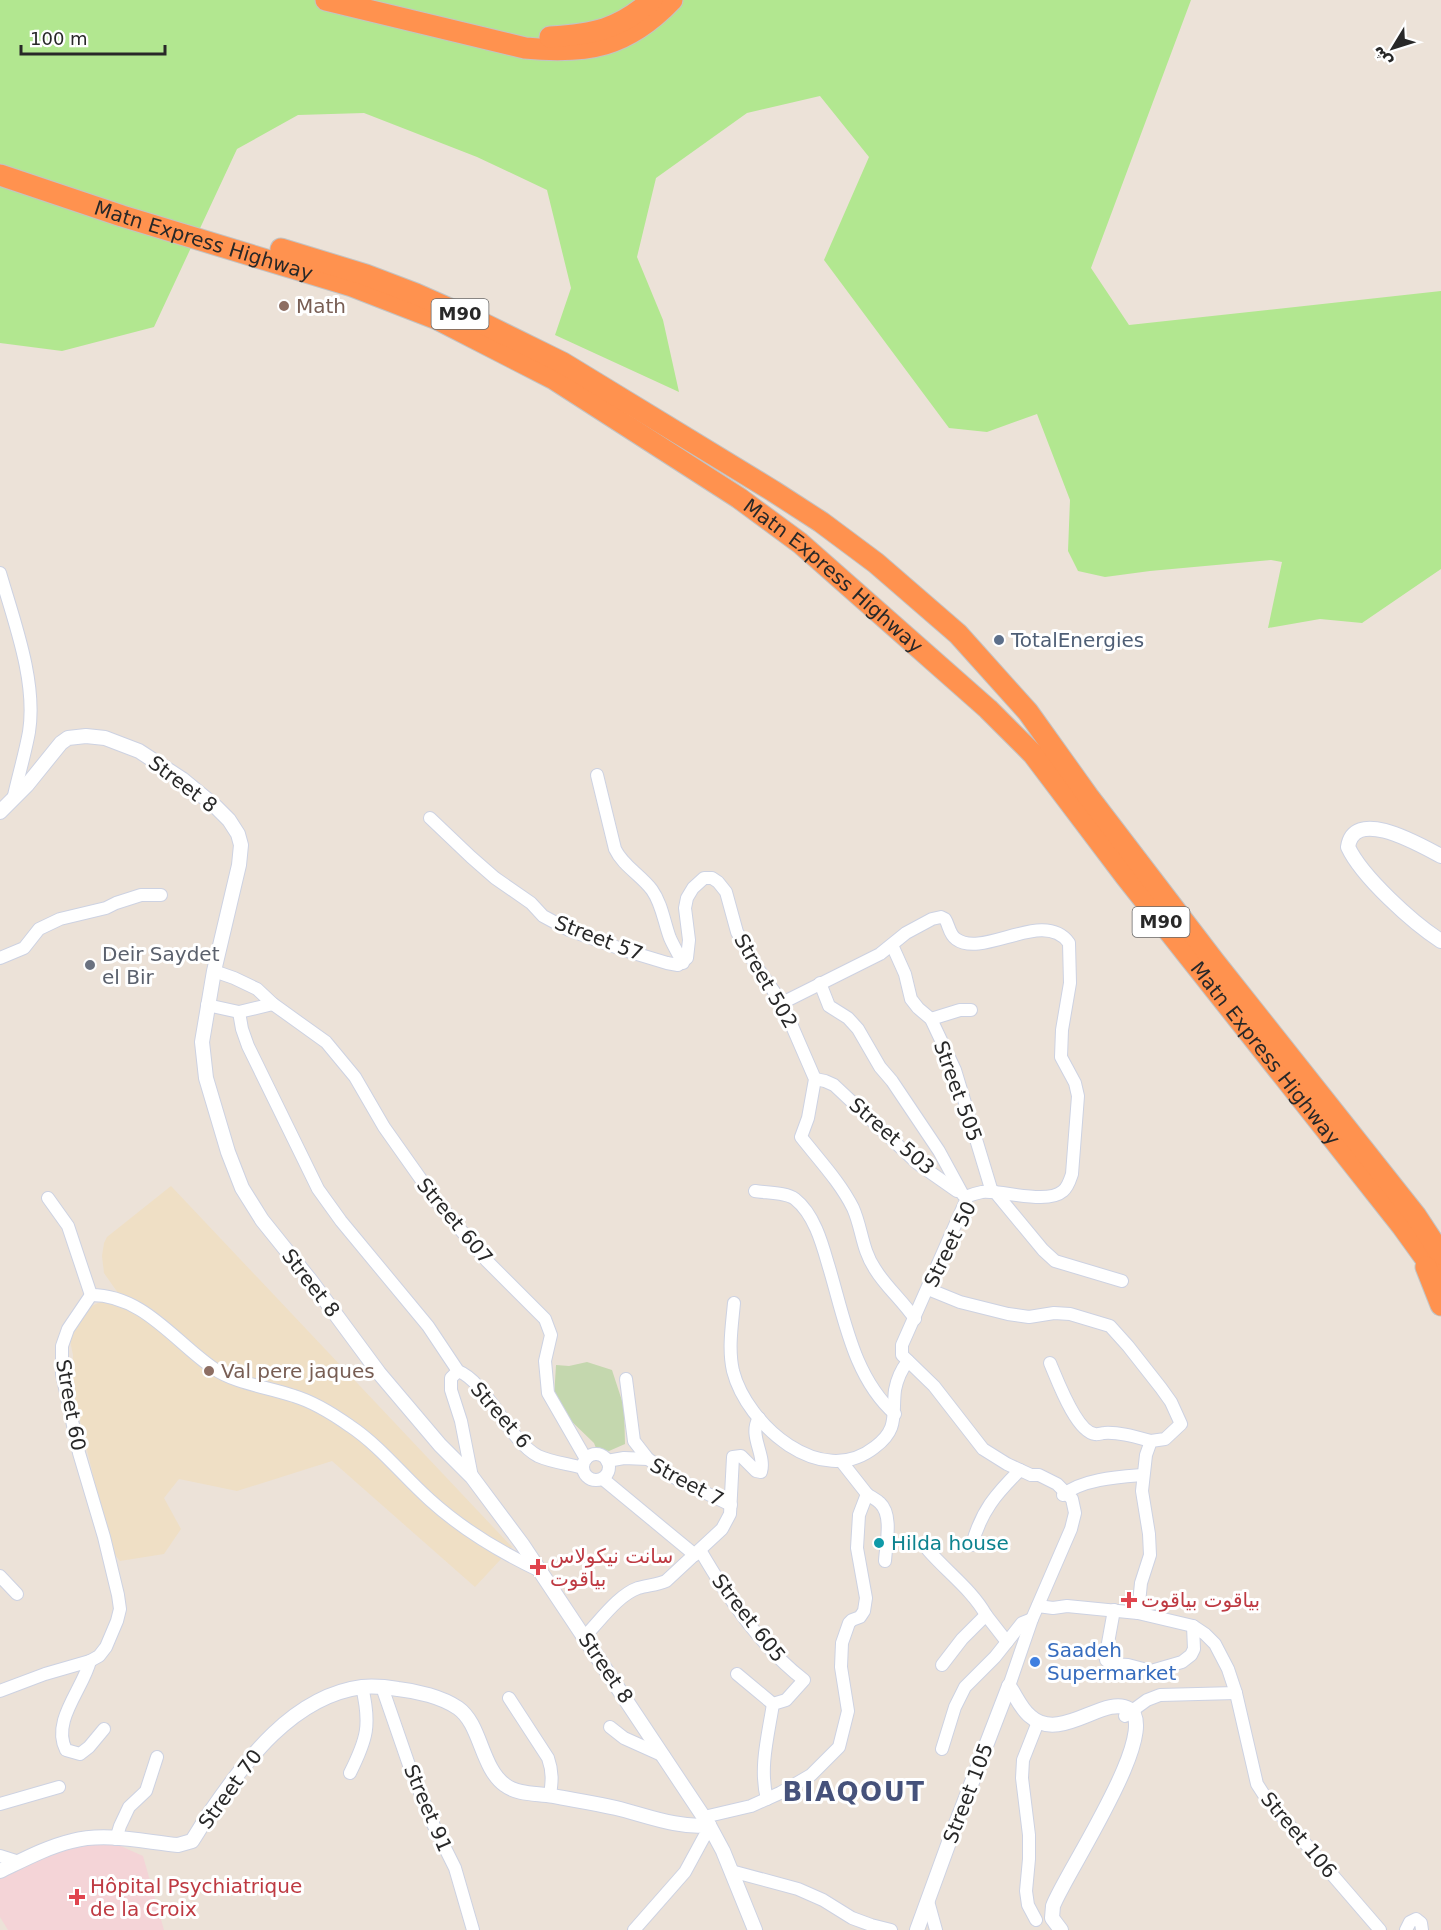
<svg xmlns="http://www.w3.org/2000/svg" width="1441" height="1930" viewBox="0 0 1441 1930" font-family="'DejaVu Sans',Cairo,sans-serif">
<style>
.education{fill:#efdfc5}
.medical{fill:#f4d4d7}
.green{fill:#b2e790}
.cemetery{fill:#c4d7ae}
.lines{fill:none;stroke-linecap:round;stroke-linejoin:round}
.minor-casing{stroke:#cdd2e2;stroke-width:14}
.tertiary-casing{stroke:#cdd2e2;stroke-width:16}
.motorway-casing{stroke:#c3c3c3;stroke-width:23}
.minor{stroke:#fff;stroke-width:12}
.tertiary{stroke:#fff;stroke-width:14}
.motorway{stroke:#ff924f;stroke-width:21}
.education-dot{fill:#8d6e63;stroke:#fff;stroke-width:2}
.service-dot{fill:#5c6f8a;stroke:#fff;stroke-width:2}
.worship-dot{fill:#6b7280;stroke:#fff;stroke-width:2}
.culture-dot{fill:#0f9aa8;stroke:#fff;stroke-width:2}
.health-dot{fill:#e0444e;stroke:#fff;stroke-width:2}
.shop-dot{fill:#3f7fe0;stroke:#fff;stroke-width:2}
.labels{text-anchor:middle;stroke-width:6;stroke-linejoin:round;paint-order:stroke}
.shield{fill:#fff;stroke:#686868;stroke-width:1.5}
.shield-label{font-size:18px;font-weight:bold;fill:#282828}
.street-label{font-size:20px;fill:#282828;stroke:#fff}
.education-label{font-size:20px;fill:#785e54;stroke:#fff;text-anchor:start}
.service-label{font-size:20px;fill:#4e5e75;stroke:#fff;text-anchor:start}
.worship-label{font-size:20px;fill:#5b616d;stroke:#fff;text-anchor:start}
.culture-label{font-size:20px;fill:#0d838f;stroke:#fff;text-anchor:start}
.health-label{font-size:20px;fill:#be3a42;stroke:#fff;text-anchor:start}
.shop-label{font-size:20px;fill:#366cbe;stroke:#fff;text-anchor:start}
.district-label{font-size:26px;font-weight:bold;letter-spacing:1.5px;fill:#46527b;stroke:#fff}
</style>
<rect width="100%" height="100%" fill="#ece2d8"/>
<!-- education -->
<path class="education" d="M 171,1186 L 512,1547 L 475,1587 L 332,1461 L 237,1491 L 179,1479 L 164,1498 L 181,1529 L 164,1554 L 120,1561 L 111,1550 L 72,1387 L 73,1355 L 69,1336 L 84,1310 L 118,1293 L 104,1273 L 102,1256 L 104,1243 L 107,1237 Z"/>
<!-- medical -->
<path class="medical" d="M 96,1835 L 143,1856 L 164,1930 L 8,1930 L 0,1917 L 0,1878 Z"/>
<!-- green -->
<path class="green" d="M 0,0 L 1191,0 L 1091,268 L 1129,325 L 1441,291 L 1441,569 L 1362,623 L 1320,619 L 1268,628 L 1282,562 L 1271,560 L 1150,571 L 1105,577 L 1078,571 L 1068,551 L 1070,500 L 1037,414 L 987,432 L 949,428 L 824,260 L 869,157 L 820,96 L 747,113 L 656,178 L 637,257 L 663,320 L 679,392 L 555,335 L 571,288 L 547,190 L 477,157 L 364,113 L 298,115 L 237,149 L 154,327 L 62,351 L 0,343 Z"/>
<!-- cemetery -->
<path class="cemetery" d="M 587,1362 L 612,1370 L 624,1407 L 625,1444 L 609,1451 L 596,1448 L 594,1443 L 567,1417 L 554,1398 L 556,1365 L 569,1366 Z"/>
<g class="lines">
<defs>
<g id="minor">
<path d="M 0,573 C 14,621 37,682 29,732 C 25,754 18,777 13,800"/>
<path d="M 597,775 L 615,849 C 623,866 641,875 652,890 C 662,904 664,922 670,938 C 674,947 679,955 683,963"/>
<path d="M 430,818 L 471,857 L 495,878 L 531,903 L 543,916 L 569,930 L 624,950 L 667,963 L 678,965 L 687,958 L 689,940 L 685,908 L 687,898 L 693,888 L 704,878 L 712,878 L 718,882 L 726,892 L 737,932 L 756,966 L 782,1003 L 815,1079 L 808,1118 L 801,1137 C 819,1160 840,1182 853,1208 C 862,1228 862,1250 875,1269 C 886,1287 903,1301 915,1319"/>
<path d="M 892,945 L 905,974 L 911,999 L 918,1008 L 931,1019 L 955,1070 L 992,1192"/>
<path d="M 0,958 L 24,948 L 39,929 L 60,919 L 106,908 L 116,903 L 141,895 L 161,895"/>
<path d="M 214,971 L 234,978 L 257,989 L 273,1004 L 326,1042 L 355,1077 L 384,1127 L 437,1202 L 487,1261 L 545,1319 L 551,1335 L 545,1361 L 548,1393 L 586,1459"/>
<path d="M 820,983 L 829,1006 L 848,1018 L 858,1029 L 880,1067 L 892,1081 L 939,1151 L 963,1195"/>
<path d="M 782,1003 L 880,954 L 906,933 L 932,919 L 941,917 L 945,919 C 949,925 949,934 956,939 C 983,959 1044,908 1069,943 L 1070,983 L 1062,1030 L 1061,1057 L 1075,1083 L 1078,1096 L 1072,1174 C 1070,1180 1068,1187 1063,1191 C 1047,1205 1003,1190 982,1192 C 977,1193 973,1194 968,1196 L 902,1345 L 902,1355 L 934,1386 L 983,1449 L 1007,1464 L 1031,1475 L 1039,1475 L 1057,1484 L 1072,1499 L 1075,1513 L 1071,1529 L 1032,1619 L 1009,1686"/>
<path d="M 207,1005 L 239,1012 L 273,1004"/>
<path d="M 239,1012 L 242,1029 L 248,1046 L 318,1189 L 341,1221 L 428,1326 L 458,1371"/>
<path d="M 931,1019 L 960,1010 L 971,1010"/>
<path d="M 815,1079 L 825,1081 L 834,1085 L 917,1163 L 957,1191"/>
<path d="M 755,1191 C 766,1193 786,1192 795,1199 C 814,1214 822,1243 828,1264 C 844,1316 853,1377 895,1414"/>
<path d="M 995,1192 L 1043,1250 L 1055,1261 L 1122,1281"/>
<path d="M 48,1198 L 68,1226 L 91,1295"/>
<path d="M 928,1289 L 960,1302 L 1008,1314 L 1029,1317 L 1054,1313 L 1070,1314 L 1110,1326 L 1128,1346 L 1161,1388 L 1171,1402 L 1181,1424 L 1165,1439 L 1151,1441 L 1146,1455 L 1142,1491 L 1149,1534 L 1150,1555 L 1141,1583 L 1138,1613"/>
<path d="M 91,1295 C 143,1295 174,1341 213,1368 C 236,1384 268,1387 294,1396 C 314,1402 333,1414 350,1426 C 380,1446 403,1476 430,1500 C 463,1530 500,1552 540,1571"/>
<path d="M 734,1303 C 732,1325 728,1349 733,1371 C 747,1425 821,1490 875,1447 C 899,1429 892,1415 895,1390 C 897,1379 901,1370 908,1361"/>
<path d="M 1050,1363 C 1057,1379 1076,1432 1095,1434 C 1097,1435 1102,1433 1104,1433 C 1120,1432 1136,1437 1151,1441"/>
<path d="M 626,1379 L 634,1441 L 648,1459"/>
<circle cx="596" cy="1467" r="13"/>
<path d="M 607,1461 L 624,1458 L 648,1459 L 677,1479 L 731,1505"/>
<path d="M 472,1477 L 461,1421 L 451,1390 L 451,1378 L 458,1371 C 487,1382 508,1440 538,1456 C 551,1462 569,1464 583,1468"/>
<path d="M 603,1479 L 695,1555"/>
<path d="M 867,1494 C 871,1497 876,1499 880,1503 C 893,1515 886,1544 885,1561"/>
<path d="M 1063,1495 C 1083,1479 1118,1477 1143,1475"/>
<path d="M 972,1545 C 981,1511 996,1494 1020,1470"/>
<path d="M 700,1550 C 728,1598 760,1646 804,1680 L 786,1700 L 773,1704 C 768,1736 759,1768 767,1799"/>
<path d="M 928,1550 C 947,1572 972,1590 986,1615"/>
<path d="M 0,1576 L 17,1594"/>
<path d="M 1038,1606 L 1053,1608 L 1067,1606 L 1138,1613 L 1193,1626 L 1205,1634 L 1215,1644 L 1228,1669 L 1236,1693 L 1257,1784 L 1266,1798 L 1380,1930"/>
<path d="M 1114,1610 L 1106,1654 L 1106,1660 L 1111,1664 L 1128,1665 L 1151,1671 L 1182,1662 L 1191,1655 L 1194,1649 L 1193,1626"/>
<path d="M 585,1636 C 600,1621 618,1595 638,1588 C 648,1585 657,1585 666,1581 L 722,1529 L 730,1514 L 733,1457 L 741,1456 L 756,1471 L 761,1472 C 766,1454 748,1436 759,1418"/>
<path d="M 90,1661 C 83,1689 51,1721 66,1750 L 80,1754 L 89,1747 L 104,1729"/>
<path d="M 942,1665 L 962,1639 L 986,1615 L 1007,1642"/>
<path d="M 737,1674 L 773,1704"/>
<path d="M 382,1687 L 410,1768 L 432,1822 L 455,1868 L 473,1930"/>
<path d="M 0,1691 L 45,1674 L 90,1661 L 99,1656 L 106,1647 L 117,1621 L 120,1609 L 118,1595 L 104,1537 L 79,1453 L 62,1374 L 62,1346 L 68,1329 L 91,1295"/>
<path d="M 509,1698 L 548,1758 C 553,1772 552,1782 550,1795"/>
<path d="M 1125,1716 L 1147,1700 L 1160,1695 L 1236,1693"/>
<path d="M 610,1727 L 624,1738 L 664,1756"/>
<path d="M 942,1749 L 955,1707 L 965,1687 L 995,1657 L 1022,1623 L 1032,1619"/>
<path d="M 350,1773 C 367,1739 371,1725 362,1687"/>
<path d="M 0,1804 L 59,1787"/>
<path d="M 704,1817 L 751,1806 L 780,1793 L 811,1775 L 839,1747 L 848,1711 L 841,1667 L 842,1643 L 849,1623 L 852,1620 L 860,1617 L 864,1611 L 866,1598 L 857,1548 L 859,1515 L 867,1494 L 841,1461"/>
<path d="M 116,1839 L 120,1826 L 129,1807 L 146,1791 L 157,1757"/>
<path d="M 0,1856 L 19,1862"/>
<path d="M 731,1871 L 798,1889 L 823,1900 L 852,1918 L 871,1925 L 891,1930"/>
<path d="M 928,1901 L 936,1930"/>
<path d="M 1036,1920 L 1028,1905 L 1026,1891 L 1029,1859 L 1029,1835 L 1022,1778 L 1023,1760 L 1038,1722"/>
<path d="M 634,1930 L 685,1872 L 704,1837 L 712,1830"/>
<path d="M 1406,1930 L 1410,1922 L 1416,1919 L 1421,1923 L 1422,1930"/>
</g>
<g id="tertiary">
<path d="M 0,812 L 27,785 L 61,743 L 68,738 L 86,736 L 105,738 L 139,751 L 182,779 L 216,807 L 229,820 L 238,834 L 241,845 L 239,865 L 214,971 L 202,1042 L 206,1078 L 228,1152 L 242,1188 L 262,1220 L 311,1281 L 379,1373 L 440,1445 L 472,1477 L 522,1544 L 709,1825 L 723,1851 L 755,1930"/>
<path d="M 1441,856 C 1420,845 1354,806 1348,847 C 1362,877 1413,923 1441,941"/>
<path d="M 1009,1686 C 1016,1696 1021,1709 1030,1716 C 1060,1744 1105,1694 1129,1709 C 1163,1730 1063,1877 1053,1906 L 1052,1918 L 1061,1930"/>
<path d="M 0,1871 C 23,1860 47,1847 72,1841 C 106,1832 145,1842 178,1845 L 192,1841 C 198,1832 203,1823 209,1814 C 245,1761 293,1696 362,1687 C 374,1686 386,1687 398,1689 C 417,1691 442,1697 458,1708 C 481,1724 481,1768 505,1785 C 518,1795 538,1793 553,1796 C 574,1800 595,1803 616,1808 C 645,1815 679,1829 709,1825"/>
<path d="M 917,1930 L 952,1834 L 1009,1686"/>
</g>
<g id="motorway">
<path d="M 326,0 L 525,48 C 588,54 627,47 672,0"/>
<path d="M 550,37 C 594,34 618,30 652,0"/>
<path id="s1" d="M 0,175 L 122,216 L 352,286 L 437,319 L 554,379 L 739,498 L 800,543 L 988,709 L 1033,754 L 1126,877 L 1402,1226 L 1441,1280"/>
<path d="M 281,249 L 366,275 L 416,294 L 484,324 L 563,363 L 773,491 L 821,522 L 876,563 L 958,634 L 1028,712 L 1088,796 L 1214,961 L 1416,1216 L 1441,1254"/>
<path d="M 1426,1267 L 1441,1305"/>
</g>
</defs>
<!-- minor casing -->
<use href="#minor" class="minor-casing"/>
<!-- tertiary casing -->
<use href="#tertiary" class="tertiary-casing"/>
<!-- motorway casing -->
<use href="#motorway" class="motorway-casing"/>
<!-- minor -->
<use href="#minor" class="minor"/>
<!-- tertiary -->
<use href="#tertiary" class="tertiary"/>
<!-- motorway -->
<use href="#motorway" class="motorway"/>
</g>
<!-- markers -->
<g class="education-dot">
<circle cx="284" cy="306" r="6"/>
<circle cx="209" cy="1371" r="6"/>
</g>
<circle class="service-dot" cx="999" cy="640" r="6"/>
<circle class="worship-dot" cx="90" cy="965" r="6"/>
<circle class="culture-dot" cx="879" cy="1543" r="6"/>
<g class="health-dot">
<path d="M535 1558h6v6h6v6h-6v6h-6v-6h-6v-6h6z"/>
<path d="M1126 1591h6v6h6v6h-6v6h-6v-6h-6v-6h6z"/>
<path d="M74 1888h6v6h6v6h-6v6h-6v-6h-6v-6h6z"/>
</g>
<circle class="shop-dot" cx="1035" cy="1662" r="6"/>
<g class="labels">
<!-- shield labels -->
<g class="shield">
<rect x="431.5" y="299" width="57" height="30" rx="4.5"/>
<rect x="1132.5" y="907" width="57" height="30" rx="4.5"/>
</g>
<g class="shield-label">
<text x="460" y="320">M90</text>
<text x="1161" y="928">M90</text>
</g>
<!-- street labels -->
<g class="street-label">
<text dy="7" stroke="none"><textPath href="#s1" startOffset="214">Matn Express Highway</textPath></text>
<text dy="7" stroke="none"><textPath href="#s1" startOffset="934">Matn Express Highway</textPath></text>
<text transform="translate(183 784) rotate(37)" y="7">Street 8</text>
<text transform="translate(599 938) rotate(21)" y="7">Street 57</text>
<text transform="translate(766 981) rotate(60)" y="7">Street 502</text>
<text dy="7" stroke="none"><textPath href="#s1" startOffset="1581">Matn Express Highway</textPath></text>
<text transform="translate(958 1091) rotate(70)" y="7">Street 505</text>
<text transform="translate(892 1136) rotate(41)" y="7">Street 503</text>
<text transform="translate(455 1221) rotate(50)" y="7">Street 607</text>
<text transform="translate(950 1244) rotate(-64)" y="7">Street 50</text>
<text transform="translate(311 1283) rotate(52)" y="7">Street 8</text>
<text transform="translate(71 1405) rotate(80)" y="7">Street 60</text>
<text transform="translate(501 1415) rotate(49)" y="7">Street 6</text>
<text transform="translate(687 1482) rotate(28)" y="7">Street 7</text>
<text transform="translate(749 1618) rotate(52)" y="7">Street 605</text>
<text transform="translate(606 1668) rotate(56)" y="7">Street 8</text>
<text transform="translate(230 1789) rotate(-54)" y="7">Street 70</text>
<text transform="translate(968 1793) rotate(-69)" y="7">Street 105</text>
<text transform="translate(428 1808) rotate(67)" y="7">Street 91</text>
<text transform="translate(1299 1835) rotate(50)" y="7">Street 106</text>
</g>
<!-- education labels -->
<g class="education-label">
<text x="296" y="313">Math</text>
<text x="221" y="1378">Val pere jaques</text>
</g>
<!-- service labels -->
<g class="service-label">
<text x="1011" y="647">TotalEnergies</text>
</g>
<!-- worship labels -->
<g class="worship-label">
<text x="102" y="961">Deir Saydet<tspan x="102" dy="23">el Bir</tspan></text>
</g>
<!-- culture labels -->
<g class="culture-label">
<text x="891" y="1550">Hilda house</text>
</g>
<!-- health labels -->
<g class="health-label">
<text x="550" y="1563">سانت نيكولاس<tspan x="550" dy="23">بياقوت</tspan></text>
<text x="1141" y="1607">بياقوت بياقوت</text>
<text x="90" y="1893">Hôpital Psychiatrique<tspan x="90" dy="23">de la Croix</tspan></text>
</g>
<!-- shop labels -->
<g class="shop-label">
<text x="1047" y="1657">Saadeh<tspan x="1047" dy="23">Supermarket</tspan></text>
</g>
<!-- district labels -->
<g class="district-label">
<text x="854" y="1801">BIAQOUT</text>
</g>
</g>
<!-- north arrow -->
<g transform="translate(1393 48) rotate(232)" stroke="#ffffff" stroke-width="4.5" paint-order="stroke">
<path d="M0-4.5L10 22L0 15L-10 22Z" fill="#282828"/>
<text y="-9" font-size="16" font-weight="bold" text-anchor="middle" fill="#282828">ش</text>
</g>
<!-- scale -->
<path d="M21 45v9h144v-9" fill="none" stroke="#282828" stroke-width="3"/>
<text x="30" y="45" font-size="18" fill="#282828" stroke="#ffffff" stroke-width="4.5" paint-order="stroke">100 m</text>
</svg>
